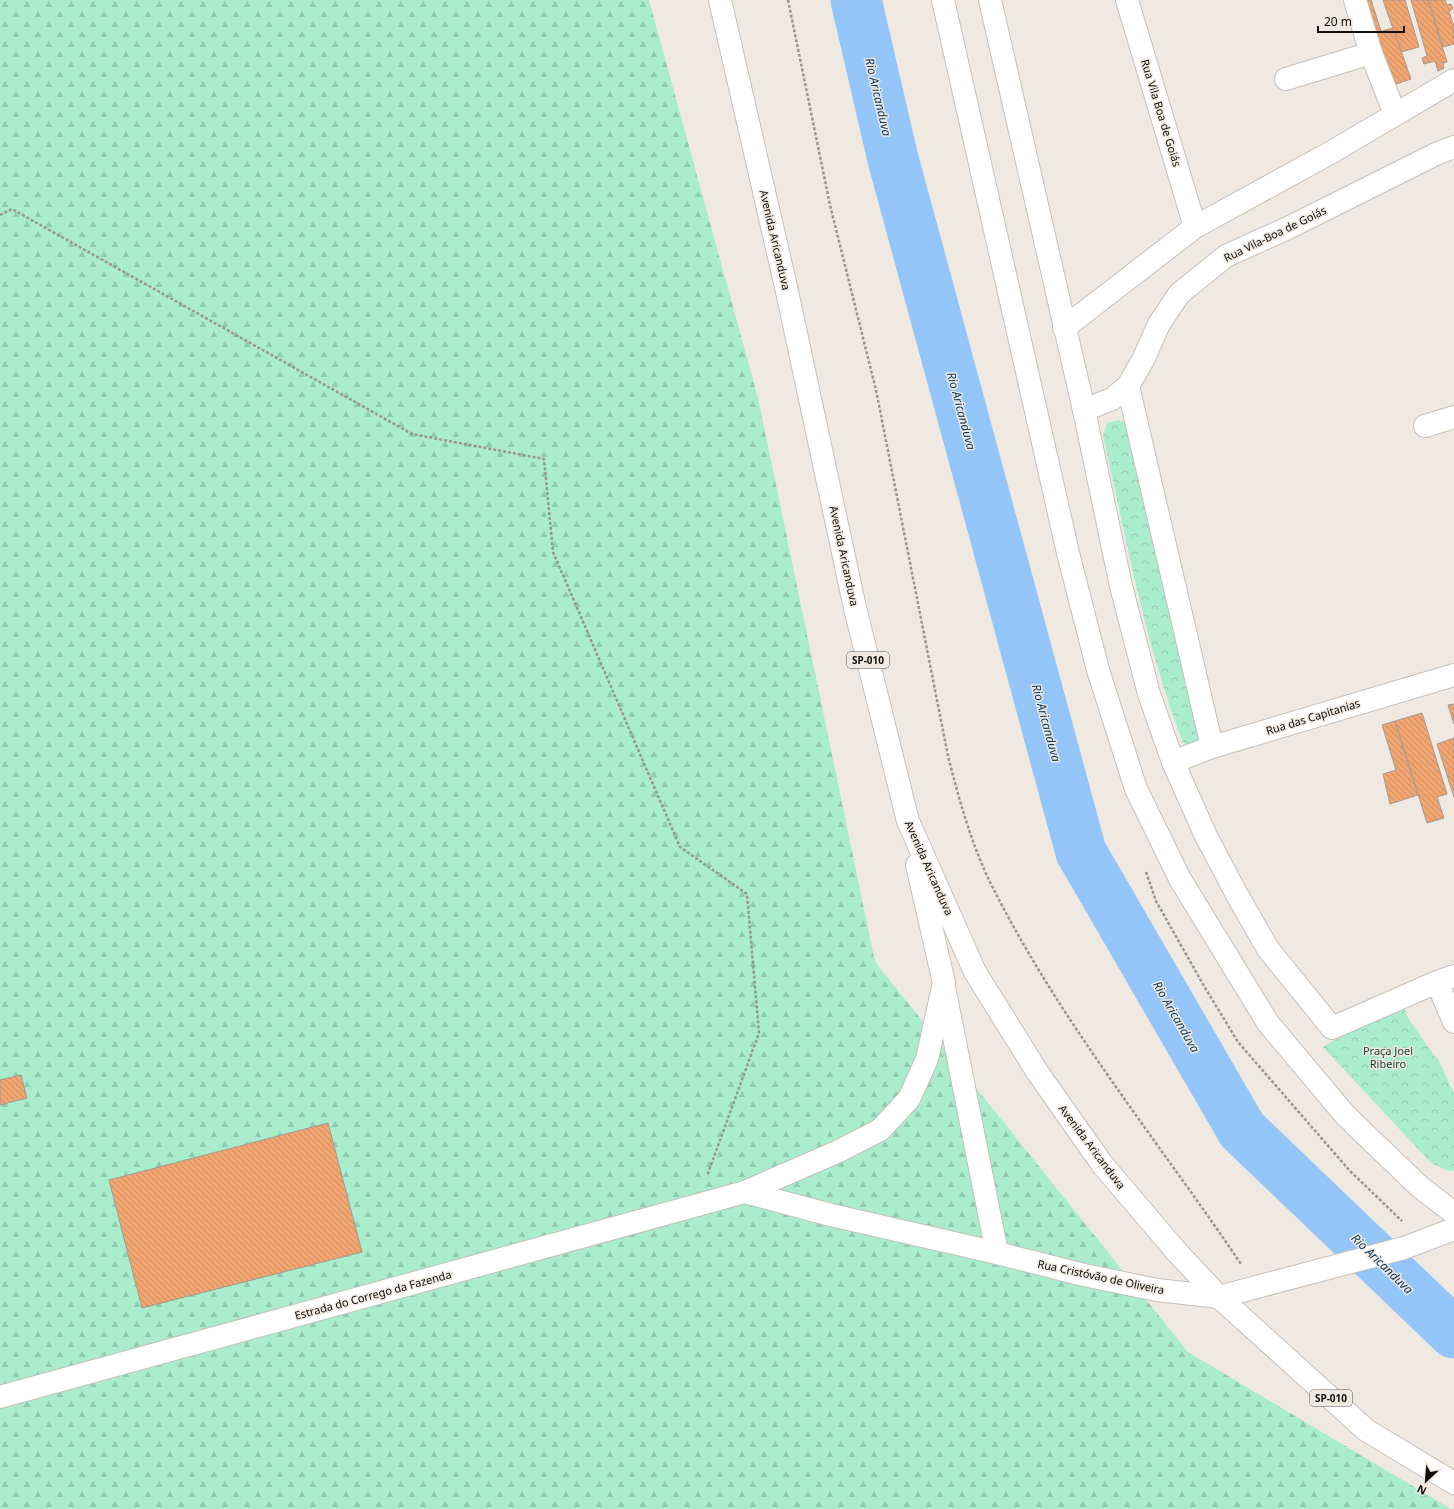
<svg xmlns="http://www.w3.org/2000/svg" width="1454" height="1509" viewBox="0 0 1454 1509" font-family="'Noto Sans',sans-serif">
<style>
.forest{fill:url(#forest-firs)}
.park{fill:url(#park-crowns)}
.lines{fill:none;stroke-linecap:round;stroke-linejoin:round}
.river{stroke:#93c5f9;stroke-width:51}
.building{fill:url(#building-back-hatch);stroke:#a29a95}
.minor-casing{stroke:#c5c0b9;stroke-width:24}
.highway-casing{stroke:#c5c0b9;stroke-width:24}
.path{stroke:#99958f;stroke-width:2.5;stroke-dasharray:3 2;stroke-linecap:butt}
.minor{stroke:#fff;stroke-width:22}
.highway{stroke:#fff;stroke-width:22}
.labels{text-anchor:middle;stroke-width:3;stroke-linejoin:round;paint-order:stroke}
.shield{fill:#efe9e2;stroke:#53504c;stroke-width:1}
.shield-label{font-size:10px;font-weight:bold;fill:#100f0c}
.street-label{font-size:11px;fill:#100f0c;stroke:#efe9e2}
.park-label{font-size:11px;fill:#133e2d;stroke:#efe9e2}
.water-label{font-size:12px;font-style:italic;fill:#06375f;stroke:#efe9e2}
</style>
<defs>
<pattern id="forest-firs" width="22" height="20" patternUnits="userSpaceOnUse"><rect width="22" height="20" fill="#a9edcd"/><path d="M5 1l3.5 6h-7zM16 11l3.5 6h-7z" fill="#90caaf"/></pattern>
<pattern id="park-crowns" width="20" height="18" patternUnits="userSpaceOnUse"><rect width="20" height="18" fill="#a9edcd"/><path d="M2 6a3 3 0 1 1 6 0M12 15a3 3 0 1 1 6 0" fill="none" stroke="#90caaf"/></pattern>
<pattern id="building-back-hatch" width="6" height="6" patternUnits="userSpaceOnUse"><rect width="6" height="6" fill="#f0a570"/><path d="M-1 5l2 2M0 0l6 6M5-1l2 2" fill="none" stroke="#cd8d60"/></pattern>
</defs>
<rect width="100%" height="100%" fill="#efe9e2"/>
<!-- forest -->
<path class="forest" d="M 0,0 L 649,0 L 758,398 L 875,962 L 1188,1352 L 1451,1509 L 0,1509 Z"/>
<!-- park -->
<g class="park">
<path d="M 1120,420 L 1128,425 L 1191,704 L 1202,736 C 1198,744 1191,747 1183,743 C 1145,644 1126,538 1103,435 L 1107,423 Z"/>
<path d="M 1404,1007 L 1408,1018 L 1436,1058 L 1437,1057 L 1454,1093 L 1454,1171 L 1446,1170 L 1431,1163 L 1323,1047 L 1362,1023 Z"/>
</g>
<g class="lines">
<!-- river -->
<path class="river" d="M 856,0 L 893,159 L 1081,852 L 1242,1130 L 1454,1333"/>
</g>
<!-- building -->
<g class="building">
<path d="M 1360,0 L 1371,0 L 1381,31 L 1371,34 Z"/>
<path d="M 1383,0 L 1405,0 L 1419,47 L 1401,52 Z"/>
<path d="M 1411,0 L 1428,0 L 1447,62 L 1443,63 L 1444,68 L 1438,71 L 1435,61 L 1424,64 L 1422,58 L 1427,56 Z"/>
<path d="M 1428,0 L 1445,0 L 1447,5 L 1451,4 L 1453,9 L 1449,11 L 1454,27 L 1454,44 L 1443,47 Z"/>
<path d="M 1393,28 L 1411,79 L 1387,87 L 1371,34 Z"/>
<path d="M 1454,704 L 1454,724 L 1448,705 Z"/>
<path d="M 1422,713 L 1447,794 L 1437,797 L 1444,818 L 1427,823 L 1395,721 Z"/>
<path d="M 1395,721 L 1418,795 L 1390,804 L 1383,774 L 1396,770 L 1382,725 Z"/>
<path d="M 1454,738 L 1454,797 L 1437,744 Z"/>
<path d="M 21,1075 L 27,1098 L 0,1105 L 0,1080 Z"/>
<path d="M 328,1123 L 362,1252 L 142,1308 L 109,1180 Z"/>
</g>
<g class="lines">
<defs>
<g id="minor">
<path d="M 990,0 L 1084,410 L 1121,586 L 1149,694 L 1173,762 L 1206,836 L 1236,893 L 1268,949 L 1332,1028 L 1437,982 L 1454,976"/>
<path d="M 1127,0 L 1195,227"/>
<path d="M 1355,0 L 1371,53 L 1395,114"/>
<path d="M 1286,79 L 1371,53"/>
<path d="M 1064,328 L 1195,227 L 1330,153 L 1454,80"/>
<path d="M 1128,386 L 1212,747"/>
<path d="M 1084,410 L 1112,399 L 1128,386 L 1143,360 L 1159,324 L 1179,294 L 1226,256 L 1290,227 L 1438,153 L 1454,147"/>
<path d="M 1425,426 L 1454,417"/>
<path d="M 1173,762 L 1212,747 L 1454,675"/>
<path d="M 1437,982 L 1454,1022"/>
<path d="M 0,1397 L 745,1192 L 831,1215 L 997,1253 L 1084,1275 L 1157,1290 L 1219,1297 L 1404,1248 L 1454,1229"/>
</g>
<g id="highway">
<path d="M 720,0 L 786,287 L 855,608 L 908,821 L 975,972 L 1038,1073 L 1102,1164 L 1176,1251 L 1219,1297 L 1366,1430 L 1454,1483"/>
<path d="M 943,0 L 1068,553 L 1098,670 L 1136,789 L 1180,879 L 1268,1023 L 1346,1116 L 1420,1187 L 1454,1213"/>
<path d="M 945,992 L 997,1253"/>
<path d="M 745,1192 L 839,1151 L 880,1130 L 909,1099 L 927,1059 L 944,983 L 917,865"/>
</g>
</defs>
<!-- minor casing -->
<use href="#minor" class="minor-casing"/>
<!-- highway casing -->
<use href="#highway" class="highway-casing"/>
<!-- path -->
<g class="path">
<path d="M 788,0 L 830,205 L 876,390 L 948,756 C 959,799 971,843 990,882 C 1058,1019 1156,1138 1241,1264"/>
<path d="M 0,215 L 12,209 L 412,434 L 544,459 L 553,552 L 680,847 L 747,894 L 759,1033 L 707,1176"/>
<path d="M 1146,872 L 1156,901 L 1204,986 L 1238,1042 L 1350,1171 L 1402,1221"/>
</g>
<!-- minor -->
<use href="#minor" class="minor"/>
<!-- highway -->
<use href="#highway" class="highway"/>
</g>
<g class="labels">
<!-- shield labels -->
<g class="shield">
<rect x="847" y="652" width="42" height="16" rx="3"/>
<rect x="1310" y="1390" width="42" height="16" rx="3"/>
</g>
<g class="shield-label">
<text x="868" y="664">SP-010</text>
<text x="1331" y="1402">SP-010</text>
</g>
<!-- street labels -->
<g class="street-label">
<text transform="translate(1161 113) rotate(73)" y="4">Rua Vila Boa de Goiás</text>
<text transform="translate(1275 234) rotate(-26)" y="4">Rua Vila-Boa de Goiás</text>
<text transform="translate(775 240) rotate(77)" y="4">Avenida Aricanduva</text>
<text transform="translate(844 556) rotate(78)" y="4">Avenida Aricanduva</text>
<text transform="translate(1313 717) rotate(-17)" y="4">Rua das Capitanias</text>
<text transform="translate(929 868) rotate(66)" y="4">Avenida Aricanduva</text>
<text transform="translate(1092 1147) rotate(53)" y="4">Avenida Aricanduva</text>
<text transform="translate(1101 1277) rotate(12)" y="4">Rua Cristóvão de Oliveira</text>
<text transform="translate(373 1295) rotate(-15)" y="4">Estrada do Corrego da Fazenda</text>
</g>
<!-- park labels -->
<g class="park-label">
<text x="1388" y="1055">Praça Joel<tspan x="1388" dy="13">Ribeiro</tspan></text>
</g>
<!-- water labels -->
<g class="water-label">
<text transform="translate(878 97) rotate(77)" y="4">Rio Aricanduva</text>
<text transform="translate(961 411) rotate(75)" y="4">Rio Aricanduva</text>
<text transform="translate(1046 723) rotate(75)" y="4">Rio Aricanduva</text>
<text transform="translate(1176 1017) rotate(60)" y="4">Rio Aricanduva</text>
<text transform="translate(1382 1264) rotate(44)" y="4">Rio Aricanduva</text>
</g>
</g>
<!-- north arrow -->
<g transform="translate(1426 1481) rotate(206)" stroke="#efe9e2" stroke-width="3" paint-order="stroke">
<path d="M0-3L7 15L0 10L-7 15Z" fill="#100f0c"/>
<text y="-6" font-size="11" font-weight="bold" text-anchor="middle" fill="#100f0c">N</text>
</g>
<!-- scale -->
<path d="M1318 26v6h86v-6" fill="none" stroke="#100f0c" stroke-width="2"/>
<text x="1324" y="26" font-size="12" fill="#100f0c" stroke="#efe9e2" stroke-width="3" paint-order="stroke">20 m</text>
</svg>
